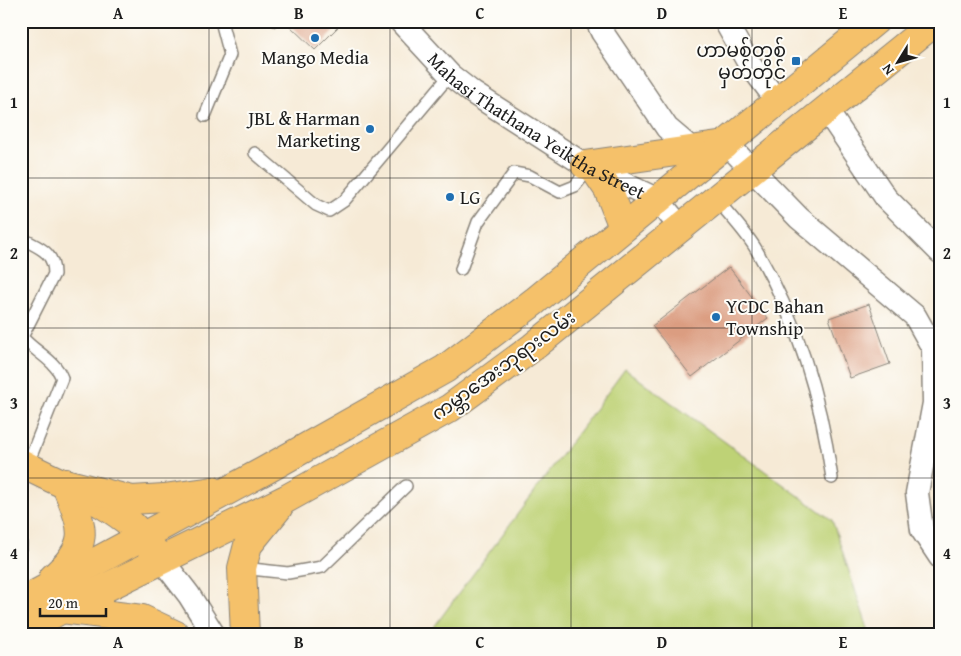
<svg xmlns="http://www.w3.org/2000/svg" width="961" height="656" viewBox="0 0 961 656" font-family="'Gentium Book Plus','Noto Sans Myanmar',serif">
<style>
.green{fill:#bed276;stroke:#6d7749}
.building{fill:#db9d81}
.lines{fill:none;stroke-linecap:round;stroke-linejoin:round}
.lane-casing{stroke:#898379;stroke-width:14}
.street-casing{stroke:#898379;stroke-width:25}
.primary-casing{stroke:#898379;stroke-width:30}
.lane{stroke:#fff;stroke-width:11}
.street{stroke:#fff;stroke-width:22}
.primary{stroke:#f5c16b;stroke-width:28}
.grid{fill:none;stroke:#1c1c1c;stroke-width:1;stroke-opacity:0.55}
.poi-dot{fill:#1f6fb2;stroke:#fdfcf7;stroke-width:2}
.labels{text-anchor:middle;stroke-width:4;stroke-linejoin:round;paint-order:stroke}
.poi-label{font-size:19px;fill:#1c1c1c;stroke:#fdfcf7;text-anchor:end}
.street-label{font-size:19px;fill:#1c1c1c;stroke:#fdfcf7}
.neatline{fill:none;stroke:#1c1c1c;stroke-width:2}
.grid-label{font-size:16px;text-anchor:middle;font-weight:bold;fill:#1c1c1c}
</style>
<rect width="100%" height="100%" fill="#fdfcf7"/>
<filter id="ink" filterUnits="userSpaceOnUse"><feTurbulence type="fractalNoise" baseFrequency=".02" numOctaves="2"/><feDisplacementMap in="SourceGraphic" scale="10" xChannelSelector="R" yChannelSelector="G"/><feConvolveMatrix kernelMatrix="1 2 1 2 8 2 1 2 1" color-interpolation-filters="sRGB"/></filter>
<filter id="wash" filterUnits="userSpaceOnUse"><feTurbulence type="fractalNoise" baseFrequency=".0096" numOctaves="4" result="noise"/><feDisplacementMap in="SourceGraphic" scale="20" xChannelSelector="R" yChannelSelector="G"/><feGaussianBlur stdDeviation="1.12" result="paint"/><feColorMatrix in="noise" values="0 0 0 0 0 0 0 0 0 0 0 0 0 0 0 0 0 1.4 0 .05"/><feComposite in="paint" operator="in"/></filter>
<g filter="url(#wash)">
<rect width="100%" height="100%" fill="#f6ead6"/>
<!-- green -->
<path class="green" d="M 625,369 L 832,520 L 870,635 L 428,635 Z"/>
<g id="blocks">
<!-- building -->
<g class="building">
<path d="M 263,21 L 278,21 L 275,27 Z"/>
<path d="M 294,21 L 338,21 L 341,24 L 315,50 L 290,26 Z"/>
<path d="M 729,267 L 768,318 L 692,377 L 652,326 Z"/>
<path d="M 869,304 L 890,364 L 850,378 L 829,318 Z"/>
</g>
</g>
</g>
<g filter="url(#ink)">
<use href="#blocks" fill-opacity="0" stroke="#898379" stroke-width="1"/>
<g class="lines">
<defs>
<g id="lane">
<path d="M 205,116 L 230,55 L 221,21"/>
<path d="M 255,153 L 316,205 L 329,211 L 344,201 L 450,75"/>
<path d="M 717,200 C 730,216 747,233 757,251 C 797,320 821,400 832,478"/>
<path d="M 21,238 C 39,248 54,251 54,274 L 22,337 C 35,352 55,360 62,378 L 27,466"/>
<path d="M 461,269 L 478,222 L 514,173 L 530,176 L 560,192 L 575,186 L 590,167"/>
<path d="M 21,543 L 21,546"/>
<path d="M 242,568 L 288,573 L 322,567 L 406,486"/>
</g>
<g id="street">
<path id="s1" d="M 400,21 L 450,75 L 473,93 L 585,165 L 658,200 L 681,228"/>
<path d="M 597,21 L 602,32 L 667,128 L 693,150"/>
<path d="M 725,21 L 748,62 L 778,102"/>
<path d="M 827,111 L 886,198 L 940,252"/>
<path d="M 727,144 L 799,218 L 915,316 L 933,348 L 934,403 L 917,493 L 922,530 L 940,557"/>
<path d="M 162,560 L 189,595 L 214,635"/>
</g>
<g id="primary">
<path d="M 585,165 L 725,145"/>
<path d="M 595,170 L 608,189 L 623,227"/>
<path d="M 21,463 C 56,482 94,495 126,520 C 137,528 145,541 154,551"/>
<path d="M 65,483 L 132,500 L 164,498 L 213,491"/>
<path d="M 53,578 C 93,542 83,528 65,483"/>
<path d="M 21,602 L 264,471 L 445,369 L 535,301 L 875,21"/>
<path d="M 62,609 L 142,619 L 176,635"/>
<path d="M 21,632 L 62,609 L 286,499 L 450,408 L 533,347 L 936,21"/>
<path d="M 245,635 L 242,568 L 248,545 L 278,508"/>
</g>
</defs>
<!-- lane casing -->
<use href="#lane" class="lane-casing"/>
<!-- street casing -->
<use href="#street" class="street-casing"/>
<!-- primary casing -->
<use href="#primary" class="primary-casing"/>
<!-- lane -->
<use href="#lane" class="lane"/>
<!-- street -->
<use href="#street" class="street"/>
<!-- primary -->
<use href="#primary" class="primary"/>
</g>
</g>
<!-- grid -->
<path class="grid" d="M 209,21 L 209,635M 390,21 L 390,635M 571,21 L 571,635M 752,21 L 752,635M 21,178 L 940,178M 21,328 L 940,328M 21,478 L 940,478"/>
<!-- markers -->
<g class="poi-dot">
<circle cx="315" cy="38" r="5"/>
<rect x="791" y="56" width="10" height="10" rx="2.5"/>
<circle cx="370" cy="129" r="5"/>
<circle cx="450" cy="197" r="5"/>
<circle cx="716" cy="317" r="5"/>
</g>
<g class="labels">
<!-- poi labels -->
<g class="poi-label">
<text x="786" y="57">ဟာမစ်တစ်<tspan x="786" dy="22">မှတ်တိုင်</tspan></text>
<text x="315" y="64" text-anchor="middle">Mango Media</text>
<text x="360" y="125">JBL &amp; Harman<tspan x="360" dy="22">Marketing</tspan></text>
<text x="460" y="204" text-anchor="start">LG</text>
<text x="726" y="313" text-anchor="start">YCDC Bahan<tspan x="726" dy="22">Township</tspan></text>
</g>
<!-- street labels -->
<g class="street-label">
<text dy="7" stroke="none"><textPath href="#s1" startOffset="174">Mahasi Thathana Yeiktha Street</textPath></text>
<text transform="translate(503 365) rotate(-36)" y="7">ကမ္ဘာအေးဘုရားလမ်း</text>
</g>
</g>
<!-- margin -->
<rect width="961" height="656" fill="none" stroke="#fdfcf7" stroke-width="55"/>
<!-- north arrow -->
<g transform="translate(898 62) rotate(233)" stroke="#fdfcf7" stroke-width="4" paint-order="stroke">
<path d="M0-4L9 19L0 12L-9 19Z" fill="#1c1c1c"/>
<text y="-8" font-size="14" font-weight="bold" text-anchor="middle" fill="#1c1c1c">N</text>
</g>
<!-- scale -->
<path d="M40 608v8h66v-8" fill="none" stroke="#1c1c1c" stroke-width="2.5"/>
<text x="48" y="608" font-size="15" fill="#1c1c1c" stroke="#fdfcf7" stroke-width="4" paint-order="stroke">20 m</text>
<rect x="28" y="28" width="906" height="600" class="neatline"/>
<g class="grid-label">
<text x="118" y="19">A</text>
<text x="299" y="19">B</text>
<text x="480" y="19">C</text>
<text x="662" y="19">D</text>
<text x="843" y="19">E</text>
<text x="14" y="108">1</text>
<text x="947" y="108">1</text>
<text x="14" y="259">2</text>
<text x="947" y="259">2</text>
<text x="14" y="409">3</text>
<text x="947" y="409">3</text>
<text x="14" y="559">4</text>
<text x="947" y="559">4</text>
<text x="118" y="648">A</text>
<text x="299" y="648">B</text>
<text x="480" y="648">C</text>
<text x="662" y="648">D</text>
<text x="843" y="648">E</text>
</g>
</svg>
